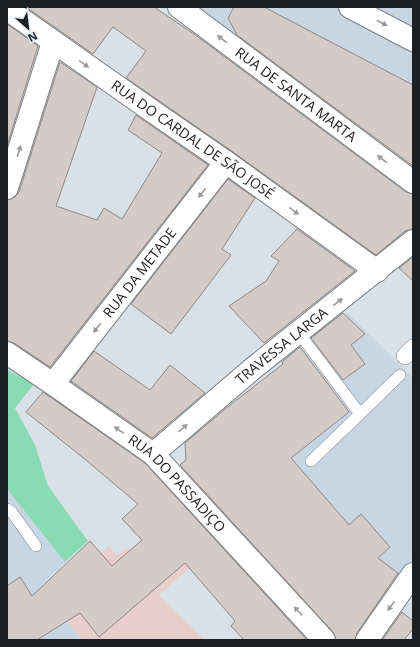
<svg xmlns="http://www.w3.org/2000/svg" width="420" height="647" viewBox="0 0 420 647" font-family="'Open Sans',sans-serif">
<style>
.built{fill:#c8d5e2}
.education{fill:#e9cfcc}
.green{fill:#89dbb4}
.building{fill:#d4cac6;stroke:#918784}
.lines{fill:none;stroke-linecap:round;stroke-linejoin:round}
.service-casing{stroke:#798086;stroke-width:12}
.pedestrian-casing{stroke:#798086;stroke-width:18}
.minor-casing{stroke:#798086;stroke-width:24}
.service{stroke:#fff;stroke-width:11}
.pedestrian{stroke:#fff;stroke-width:17}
.minor{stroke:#fff;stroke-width:22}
.oneway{fill:#999b9c}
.labels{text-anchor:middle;stroke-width:3;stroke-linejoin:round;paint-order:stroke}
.street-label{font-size:14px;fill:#1d2022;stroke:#e7eef5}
</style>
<rect width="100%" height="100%" fill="#d9e1e8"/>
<!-- built -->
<g class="built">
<path d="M 183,7 L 413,7 L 413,137 L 197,17 Z"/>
<path d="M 348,313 L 413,378 L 413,557 L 376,611 L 373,610 L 359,629 L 186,445 L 189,438 Z"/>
<path d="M 7,489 L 65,562 L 39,587 L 82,640 L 7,640 Z"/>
</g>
<!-- education -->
<path class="education" d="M 193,506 L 222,540 L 159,595 L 205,640 L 82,640 L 41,589 L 101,553 L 109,546 L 117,556 L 125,549 L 148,547 Z"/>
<!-- green -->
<path class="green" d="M 7,370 L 34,384 L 15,408 L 35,445 L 48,486 L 88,541 L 65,562 L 7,489 Z"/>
<!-- building -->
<g class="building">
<path d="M 26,7 L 154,7 L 194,34 L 406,192 L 413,194 L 413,229 L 405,231 L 376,255 L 233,152 L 126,78 L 146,51 L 113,27 L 93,54 Z"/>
<path d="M 234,7 L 264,7 L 413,85 L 413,166 L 237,35 L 228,18 Z"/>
<path d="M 7,24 L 38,46 L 7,146 Z"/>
<path d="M 60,62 L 97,87 L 56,206 L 97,220 L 104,208 L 122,219 L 162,153 L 128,130 L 136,115 L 208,165 L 50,367 L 14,343 L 7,341 L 7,200 L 15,197 L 19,192 Z"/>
<path d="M 228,179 L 255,198 L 222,249 L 231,255 L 171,334 L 131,304 Z"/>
<path d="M 297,229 L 355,271 L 264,343 L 229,306 L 266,281 L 279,261 L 271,256 Z"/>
<path d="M 413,257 L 413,281 L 399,268 Z"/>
<path d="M 343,313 L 365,334 L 351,345 L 365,364 L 343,380 L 311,338 Z"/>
<path d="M 300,347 L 349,412 L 291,458 L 349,525 L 361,514 L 390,547 L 378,558 L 398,573 L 357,633 L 355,640 L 336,640 L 333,632 L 180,465 L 186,460 L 185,443 L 225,409 L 283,364 L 282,362 Z"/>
<path d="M 94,351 L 150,390 L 170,365 L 205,393 L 152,438 L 71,381 Z"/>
<path d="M 43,392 L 145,463 L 307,640 L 244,640 L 231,626 L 235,621 L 185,563 L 99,637 L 80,613 L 37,640 L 7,640 L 7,586 L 20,577 L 32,596 L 90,541 L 112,566 L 142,540 L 122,519 L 138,504 L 87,461 L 26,412 Z"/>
<path d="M 402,612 L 413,621 L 413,629 L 404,640 L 382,640 Z"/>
</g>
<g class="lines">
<defs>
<g id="service">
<path d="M 299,333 L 360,414 L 400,375"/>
<path d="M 311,461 L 360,414"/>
<path d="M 7,509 L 11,511 L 36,546"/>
</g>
<path id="pedestrian" d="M 405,356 L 413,348"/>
<g id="minor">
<path id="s1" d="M 179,7 L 413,182"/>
<path d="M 350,7 L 413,40"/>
<path id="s2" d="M 7,9 L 152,111 L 226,162 L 377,271"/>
<path d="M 7,188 L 53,42"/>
<path id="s3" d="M 7,353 L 53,384 L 153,454 L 324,640"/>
<path id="s4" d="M 53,384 L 226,162"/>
<path id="s5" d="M 153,454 L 251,370 L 413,241"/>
<path d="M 367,640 L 413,574"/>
</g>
</defs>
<!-- service casing -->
<use href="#service" class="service-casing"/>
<!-- pedestrian casing -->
<use href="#pedestrian" class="pedestrian-casing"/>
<!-- minor casing -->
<use href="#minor" class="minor-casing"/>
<!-- service -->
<use href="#service" class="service"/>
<!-- pedestrian -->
<use href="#pedestrian" class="pedestrian"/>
<!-- minor -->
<use href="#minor" class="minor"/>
</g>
<!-- one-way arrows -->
<defs><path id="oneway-solid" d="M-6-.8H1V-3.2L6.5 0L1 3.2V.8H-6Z"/></defs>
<g class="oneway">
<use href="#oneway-solid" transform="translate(382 23) rotate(28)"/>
<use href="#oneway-solid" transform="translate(222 39) rotate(-143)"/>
<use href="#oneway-solid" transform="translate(84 64) rotate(35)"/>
<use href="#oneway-solid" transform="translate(19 151) rotate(-73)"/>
<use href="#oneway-solid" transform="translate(382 159) rotate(-143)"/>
<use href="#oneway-solid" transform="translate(202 193) rotate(128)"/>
<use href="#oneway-solid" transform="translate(294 211) rotate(36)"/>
<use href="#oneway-solid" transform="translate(338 302) rotate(-38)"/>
<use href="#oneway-solid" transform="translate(97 328) rotate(128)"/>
<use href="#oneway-solid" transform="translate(183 428) rotate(-41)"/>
<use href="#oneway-solid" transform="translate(119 430) rotate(-145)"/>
<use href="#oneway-solid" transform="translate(391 606) rotate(125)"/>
<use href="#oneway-solid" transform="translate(298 611) rotate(-133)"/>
</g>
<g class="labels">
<!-- street labels -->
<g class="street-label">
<text dy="5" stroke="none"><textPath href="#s1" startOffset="146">RUA DE SANTA MARTA</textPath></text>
<text dy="5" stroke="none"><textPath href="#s2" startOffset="227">RUA DO CARDAL DE SÃO JOSÉ</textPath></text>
<text dy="5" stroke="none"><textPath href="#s4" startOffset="141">RUA DA METADE</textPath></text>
<text dy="5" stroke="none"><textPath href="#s5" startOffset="168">TRAVESSA LARGA</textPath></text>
<text dy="5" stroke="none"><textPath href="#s3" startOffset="215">RUA DO PASSADIÇO</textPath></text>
</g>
</g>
<!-- border -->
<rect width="420" height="647" fill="none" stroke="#1d2022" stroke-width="16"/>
<!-- north arrow -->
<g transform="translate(28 28) rotate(152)" stroke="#e7eef5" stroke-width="3" paint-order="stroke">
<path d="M0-3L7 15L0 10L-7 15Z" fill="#1d2022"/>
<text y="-6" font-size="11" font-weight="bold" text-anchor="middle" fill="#1d2022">N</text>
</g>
</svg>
